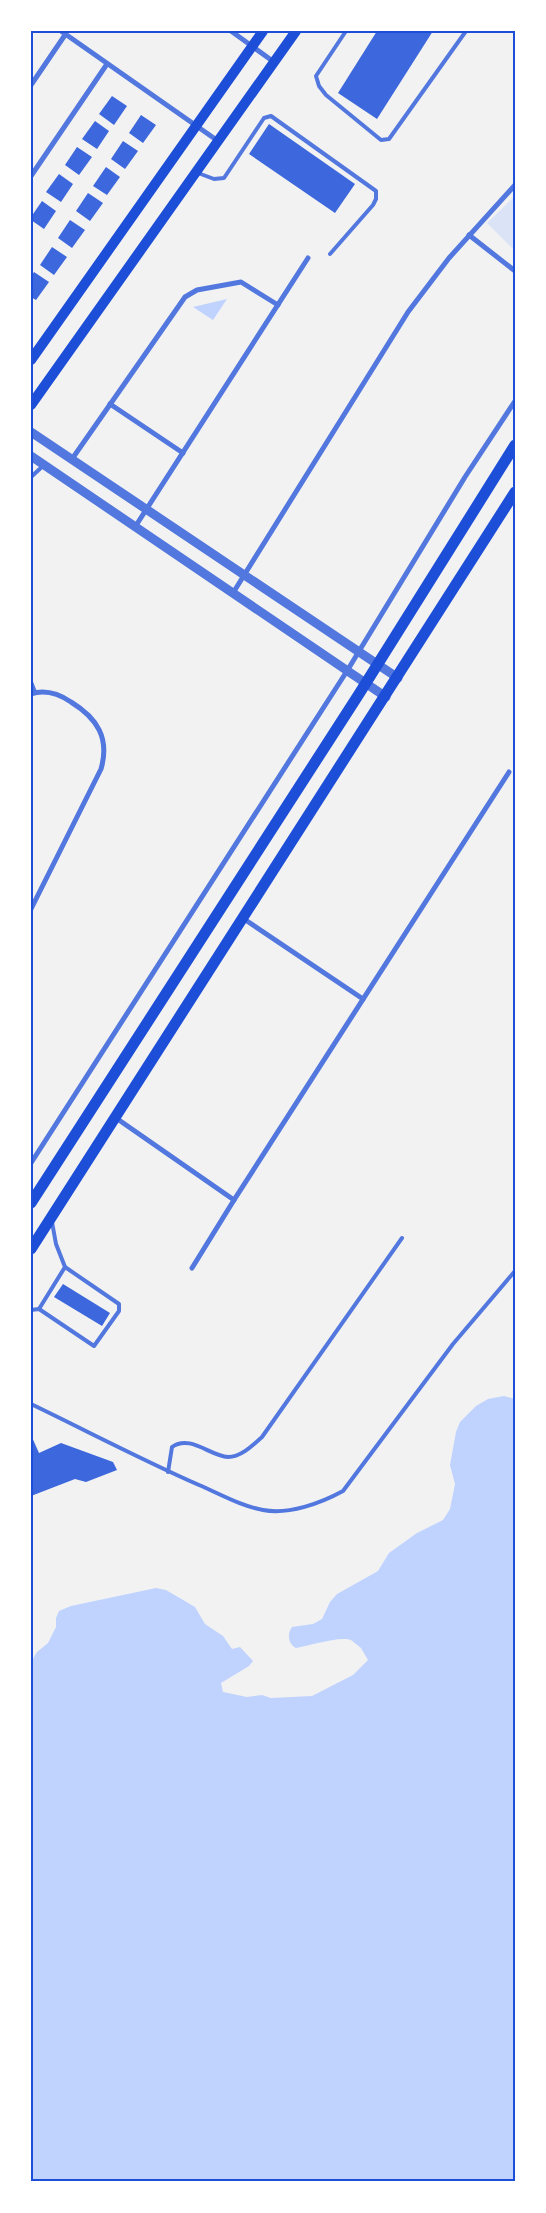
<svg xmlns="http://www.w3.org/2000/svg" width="546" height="2213" viewBox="0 0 546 2213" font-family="Rubik,sans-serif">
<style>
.green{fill:#dbe4f7}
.water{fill:#bfd3fe}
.building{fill:#3d67dc}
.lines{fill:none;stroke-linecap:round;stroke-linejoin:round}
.service{stroke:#5277de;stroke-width:4}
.minor{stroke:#5277de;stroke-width:5}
.tertiary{stroke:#5277de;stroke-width:9}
.secondary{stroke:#1d4ed8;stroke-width:10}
.primary{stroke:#1d4ed8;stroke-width:11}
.neatline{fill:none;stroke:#1d4ed8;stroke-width:2}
</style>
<rect width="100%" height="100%" fill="#f2f2f2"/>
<!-- green -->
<path class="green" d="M 515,196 L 515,251 L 487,223 Z"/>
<!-- water -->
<g class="water">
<path d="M 227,299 L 213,320 L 193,307 Z"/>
<path d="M 504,1396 L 515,1399 L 515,2182 L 31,2182 L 31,1662 L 37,1652 L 48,1643 L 56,1627 L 56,1618 L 59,1611 L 71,1606 L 156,1588 L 166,1590 L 195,1607 L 205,1624 L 223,1636 L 232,1649 L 240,1647 L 253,1661 L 249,1666 L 221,1683 L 223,1692 L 247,1697 L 262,1695 L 271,1698 L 312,1696 L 353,1675 L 368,1660 L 361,1648 L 351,1640 C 338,1636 310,1646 296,1648 C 288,1644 287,1634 292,1627 L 313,1624 L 322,1619 L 330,1602 L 337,1594 L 378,1571 L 389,1553 L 417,1533 L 443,1520 L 450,1509 L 455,1484 L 450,1465 L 456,1432 L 460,1422 L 476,1406 L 488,1399 Z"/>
</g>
<!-- building -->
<g class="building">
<path d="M 377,31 L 433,31 L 377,119 L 338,93 Z"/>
<path d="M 112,96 L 127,106 L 114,125 L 99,114 Z"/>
<path d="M 141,115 L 156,125 L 143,143 L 129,133 Z"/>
<path d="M 95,121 L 109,131 L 97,149 L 82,139 Z"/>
<path d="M 269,124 L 355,184 L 335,213 L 249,154 Z"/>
<path d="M 123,141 L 138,151 L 125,169 L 111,159 Z"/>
<path d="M 77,147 L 92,157 L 79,175 L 65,165 Z"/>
<path d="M 106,167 L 120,177 L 107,195 L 93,186 Z"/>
<path d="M 59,174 L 73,184 L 61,202 L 46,192 Z"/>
<path d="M 88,193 L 103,203 L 90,221 L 76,211 Z"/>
<path d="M 42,201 L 56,211 L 44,229 L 31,220 L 31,217 Z"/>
<path d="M 70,220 L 85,230 L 72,248 L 58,238 Z"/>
<path d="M 52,247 L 67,257 L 54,275 L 40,265 Z"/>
<path d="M 34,272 L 49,282 L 36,300 L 31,297 L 31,277 Z"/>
<path d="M 63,1284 L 110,1313 L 102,1326 L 54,1297 Z"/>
<path d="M 31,1435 L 39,1453 L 61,1443 L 113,1462 L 117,1470 L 86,1482 L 75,1479 L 31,1496 Z"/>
</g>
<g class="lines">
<!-- service -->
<g class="service">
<path d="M 346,31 L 316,76 L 319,86 L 326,95 L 381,140 L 389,139 L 466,31"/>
<path d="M 198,173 L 214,179 L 224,178 L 264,118 L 271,116 L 376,191 L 376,199 L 373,205 L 330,254"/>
<path d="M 31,477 L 44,465"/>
<path d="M 31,682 L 35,692"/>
<path d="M 39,1309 L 65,1267"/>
<path d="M 31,1310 L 39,1309 L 94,1346 L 119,1311 L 119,1304 L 65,1267 L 56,1244 L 52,1222"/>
<path d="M 31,1404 C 87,1431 142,1460 199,1485 C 220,1494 241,1506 263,1510 C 289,1515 321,1503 343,1491 L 453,1344 L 515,1271"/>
<path d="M 168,1472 L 172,1447 C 190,1434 210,1456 228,1457 C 241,1457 253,1445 262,1437 L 402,1238"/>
</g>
<!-- minor -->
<g class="minor">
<path d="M 61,31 L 218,141"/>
<path d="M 231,31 L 274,62"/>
<path d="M 31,85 L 65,35"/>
<path d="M 31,176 L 107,64"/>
<path d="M 469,235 L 515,271"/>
<path d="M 110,404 L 183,453"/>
<path d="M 72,459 L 185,297 L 197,290 L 241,282 L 278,305"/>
<path d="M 135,527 L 308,258"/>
<path d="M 233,593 L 408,312 L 449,258 L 515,185"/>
<path d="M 31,694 C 46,689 59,694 71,702 C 97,718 110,738 101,769 L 31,909"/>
<path d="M 244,919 L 363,999"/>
<path d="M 116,1118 L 234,1200"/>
<path d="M 31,1163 L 347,671 L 465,477 L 515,401"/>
<path d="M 192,1268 L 234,1200 L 509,772"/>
</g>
<!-- tertiary -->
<g class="tertiary">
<path d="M 31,432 L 398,678"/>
<path d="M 31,456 L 386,697"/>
</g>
<!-- secondary -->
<g class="secondary">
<path d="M 31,360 L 263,31"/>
<path d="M 31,405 L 296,31"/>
</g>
<!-- primary -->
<g class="primary">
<path d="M 31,1203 L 359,694 L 515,445"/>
<path d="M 31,1249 L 515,492"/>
</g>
</g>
<!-- border -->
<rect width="546" height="2213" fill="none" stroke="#ffffff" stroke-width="65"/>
<rect x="32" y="32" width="482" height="2148" class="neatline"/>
</svg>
